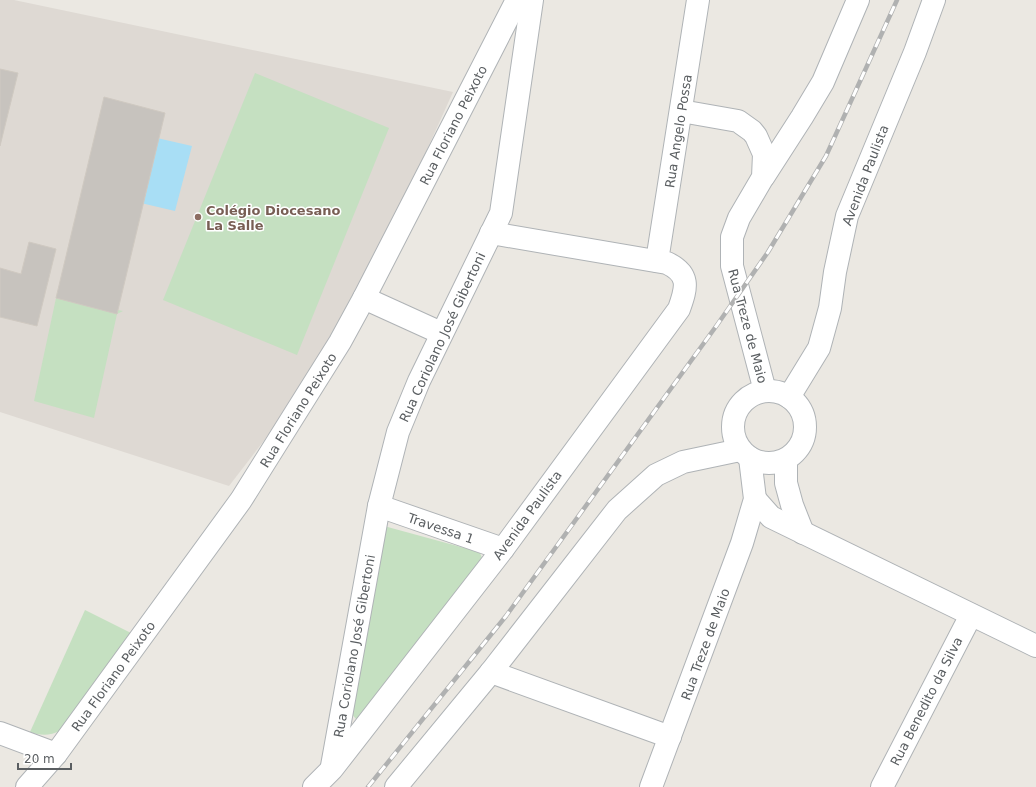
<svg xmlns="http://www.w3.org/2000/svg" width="1036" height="787" viewBox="0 0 1036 787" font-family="'DejaVu Sans',sans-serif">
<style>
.education{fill:#ded9d3}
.green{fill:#c5e0c1}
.water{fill:#a8def5}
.building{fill:#c7c3be;stroke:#cfc9c1}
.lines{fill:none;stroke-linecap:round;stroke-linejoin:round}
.minor-casing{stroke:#afb3b6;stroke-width:24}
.minor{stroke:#fff;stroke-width:22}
.rail-casing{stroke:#b0b1b1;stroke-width:4.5}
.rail{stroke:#fff;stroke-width:3;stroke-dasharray:9;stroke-linecap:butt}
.education-dot{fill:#8d6e63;stroke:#fff;stroke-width:1.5}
.labels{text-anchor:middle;stroke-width:3;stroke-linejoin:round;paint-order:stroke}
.street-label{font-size:13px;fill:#5a5e61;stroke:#fff}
.education-label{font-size:13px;font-weight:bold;fill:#785e54;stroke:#fff;text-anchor:start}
</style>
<rect width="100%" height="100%" fill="#ebe8e2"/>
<!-- education -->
<path class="education" d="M 0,0 L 14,0 L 453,92 L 340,342 L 229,486 L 0,412 Z"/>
<!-- green -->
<g class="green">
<path d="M 255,73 L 389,128 L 297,355 L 163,300 Z"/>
<path d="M 56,298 L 123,311 L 117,314 L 94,418 L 34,401 Z"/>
<path d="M 384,526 L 472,550 L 480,553 L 482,558 L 363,718 L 356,719 L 350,712 Z"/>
<path d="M 85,610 L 133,634 L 61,730 C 50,736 41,736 30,732 Z"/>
</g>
<!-- water -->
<path class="water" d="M 157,138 L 192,146 L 175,211 L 141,203 Z"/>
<!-- building -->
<g class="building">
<path d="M 0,69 L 18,73 L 0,146 Z"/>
<path d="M 104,97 L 165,113 L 117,314 L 56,298 Z"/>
<path d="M 29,242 L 56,249 L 37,326 L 0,317 L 0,268 L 21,274 Z"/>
</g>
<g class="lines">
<defs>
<g id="minor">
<path d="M 681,111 L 738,121 L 752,131 L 756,136 L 764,154 L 763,177 L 739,218 L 732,237 L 732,266 L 765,391"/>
<path d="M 764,176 L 802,117 L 823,82 L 858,0"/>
<path d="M 657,261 L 698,0"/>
<path d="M 364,298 L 441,333"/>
<circle cx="769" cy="427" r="36"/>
<path d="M 789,397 L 819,348 L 830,308 L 835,272 L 847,216 L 915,52 L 934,0"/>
<path d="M 786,460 L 786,483 L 792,505 L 803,533"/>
<path d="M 755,499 L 771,517 L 1036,646"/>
<path d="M 379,506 L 503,549"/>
<path d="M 491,672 L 670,737"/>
<path d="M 0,733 L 56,754"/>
<path d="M 332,766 L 379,506 L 398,432 L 419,381 L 501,213 L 532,0"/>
<path d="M 27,787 L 56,754 L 241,500 L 340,342 L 364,298 L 517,0"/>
<path d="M 314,787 L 332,769 L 503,549 L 679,309 C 687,287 690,274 667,263 L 491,233"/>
<path d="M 396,787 L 491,672 L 617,510 L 656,475 L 683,462 L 740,450"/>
<path d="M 651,787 L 742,543 L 755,499 L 750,458"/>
<path d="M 882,787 L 971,615"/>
</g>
</defs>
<!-- minor casing -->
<use href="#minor" class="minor-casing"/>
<!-- minor -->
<use href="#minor" class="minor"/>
<defs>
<path id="rail" d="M 368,787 L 506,616 L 717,325 L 768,252 L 826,156 L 897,0"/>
</defs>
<!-- rail casing -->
<use href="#rail" class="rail-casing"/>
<!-- rail -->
<use href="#rail" class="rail"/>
</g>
<!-- markers -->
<circle class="education-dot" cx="198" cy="217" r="4"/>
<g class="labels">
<!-- street labels -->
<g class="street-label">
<text transform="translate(453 125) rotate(-63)" y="5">Rua Floriano Peixoto</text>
<text transform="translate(678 131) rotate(-81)" y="5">Rua Angelo Possa</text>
<text transform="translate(865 175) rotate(-69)" y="5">Avenida Paulista</text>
<text transform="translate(748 326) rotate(75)" y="5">Rua Treze de Maio</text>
<text transform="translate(442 337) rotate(-65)" y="5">Rua Coriolano José Gibertoni</text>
<text transform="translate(298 410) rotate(-58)" y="5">Rua Floriano Peixoto</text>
<text transform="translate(527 515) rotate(-54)" y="5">Avenida Paulista</text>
<text transform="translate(441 528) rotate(19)" y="5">Travessa 1</text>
<text transform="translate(705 644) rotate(-70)" y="5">Rua Treze de Maio</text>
<text transform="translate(354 646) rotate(-80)" y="5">Rua Coriolano José Gibertoni</text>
<text transform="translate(113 676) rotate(-54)" y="5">Rua Floriano Peixoto</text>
<text transform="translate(926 701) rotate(-63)" y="5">Rua Benedito da Silva</text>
</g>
<!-- education labels -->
<g class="education-label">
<text x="206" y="215">Colégio Diocesano<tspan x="206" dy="15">La Salle</tspan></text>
</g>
</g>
<!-- scale -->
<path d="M18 763v6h53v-6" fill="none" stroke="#5a5e61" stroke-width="2"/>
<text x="24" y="763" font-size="12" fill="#5a5e61" stroke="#ffffff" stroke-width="3" paint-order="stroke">20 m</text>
</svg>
